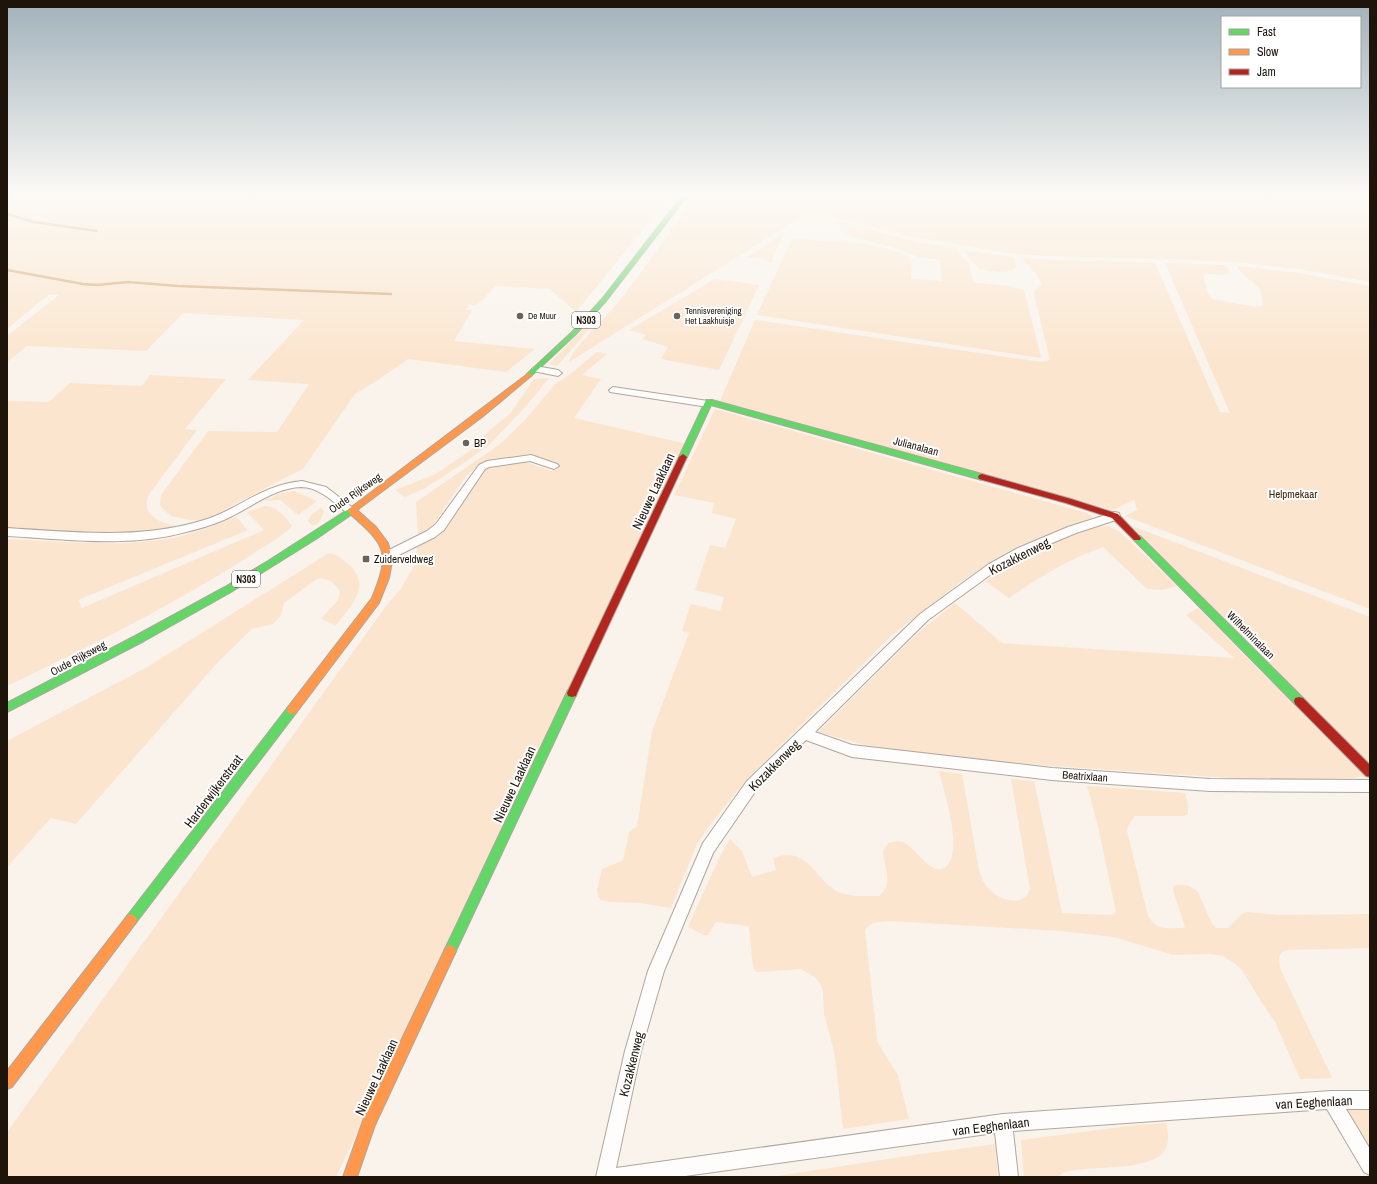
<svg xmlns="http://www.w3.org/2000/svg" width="1377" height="1184" viewBox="0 0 1377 1184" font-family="'Archivo Narrow',sans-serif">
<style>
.green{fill:#fbe5ce}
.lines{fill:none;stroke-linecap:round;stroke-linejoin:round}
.stream{stroke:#d7ac78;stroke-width:2.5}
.street-casing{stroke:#aea79e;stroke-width:2}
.fast-casing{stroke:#aea79e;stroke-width:2}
.slow-casing{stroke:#aea79e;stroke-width:2}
.jam-casing{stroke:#aea79e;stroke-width:2}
.street{fill:#fefdfc;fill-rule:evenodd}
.fast{fill:#63d668;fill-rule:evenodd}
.slow{fill:#ff974d;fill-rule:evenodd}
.jam{fill:#b3261e;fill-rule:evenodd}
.poi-dot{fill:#6b6259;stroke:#fff;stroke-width:1.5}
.labels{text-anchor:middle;stroke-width:4;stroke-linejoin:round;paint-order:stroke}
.far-poi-label{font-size:9px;fill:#1e140a;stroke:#fff;text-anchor:start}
.shield{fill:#fff;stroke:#625a54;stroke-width:1}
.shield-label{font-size:10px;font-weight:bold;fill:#1e140a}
.poi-label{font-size:11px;fill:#1e140a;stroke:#fff;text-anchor:start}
.street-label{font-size:11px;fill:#1e140a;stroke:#fff}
.park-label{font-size:11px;fill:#3b2304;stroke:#fff}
.near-street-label{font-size:13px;fill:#1e140a;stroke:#fff}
</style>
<rect width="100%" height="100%" fill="#f9f3ec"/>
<!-- green -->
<g class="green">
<path d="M 7,195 L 671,195 L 576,312 L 550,289 L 495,286 L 483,300 L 478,302 L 476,305 L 469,305 L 466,310 L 472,310 L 454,341 L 535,349 L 506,372 L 408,359 L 378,380 L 355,394 L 303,469 L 271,485 L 203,521 L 189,520 L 171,516 L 162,508 L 160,505 L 161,495 L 208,431 L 277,432 L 309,384 L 248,380 L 304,320 L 183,313 L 146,351 L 27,346 L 7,362 L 7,336 L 59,295 L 49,294 L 7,329 Z"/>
<path d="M 697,195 L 1370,195 L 1370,282 L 1300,269 L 1232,262 L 1170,259 L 1045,256 L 1008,253 L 912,237 L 821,214 L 810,215 L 798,219 L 569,362 C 573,348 603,320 615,306 C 644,270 669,232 697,195 Z"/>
<path d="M 838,221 L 917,242 L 956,248 L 961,256 L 968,263 L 974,283 L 1010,286 L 1024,290 L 1041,358 L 757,315 L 792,238 C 813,240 834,242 856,243 C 864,243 905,252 909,258 C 913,262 911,274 911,279 L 942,281 L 940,260 L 919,257 L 892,247 L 851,237 L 841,231 Z"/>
<path d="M 783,234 L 771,263 L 761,258 L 747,257 Z"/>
<path d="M 963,250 L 1014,257 L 1016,267 C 1008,276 990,270 979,269 Z"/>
<path d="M 1022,258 L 1054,260 L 1155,263 L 1220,412 L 1230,413 L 1165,263 L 1226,265 L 1230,272 L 1227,275 L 1209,274 L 1203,275 L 1208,294 L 1213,299 L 1255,307 L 1261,306 L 1263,305 C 1262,279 1245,283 1237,266 L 1299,273 L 1370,286 L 1370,609 L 1125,516 L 1137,510 L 1134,500 L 1113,510 L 720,401 L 755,320 L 1034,361 L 1042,362 L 1050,360 L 1034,294 L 1034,291 L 1042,285 C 1038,273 1028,268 1022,258 Z"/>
<path d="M 715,279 L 759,285 L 719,370 L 661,359 L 668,347 L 642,339 L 646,335 L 629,330 Z"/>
<path d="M 591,321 L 592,326 L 557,366 L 549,364 Z"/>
<path d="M 597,352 L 607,354 L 582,375 L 601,379 L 574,418 L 687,444 L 336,1177 L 7,1177 L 7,1132 L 386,606 L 400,590 L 415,564 L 417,546 L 434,537 L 444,530 L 485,468 L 525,462 L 552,471 L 556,465 L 525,456 L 481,464 L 466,476 L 433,525 L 418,536 L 416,502 L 499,445 L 525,420 L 555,384 L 569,375 Z"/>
<path d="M 150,375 L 226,379 L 185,429 L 197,430 L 150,493 C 138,516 162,523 180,527 L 150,533 L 120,535 L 7,529 L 7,401 L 49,402 L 70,383 L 139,386 L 144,384 Z"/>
<path d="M 549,378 L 528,404 L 489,445 L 461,465 L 425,488 L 405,497 L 395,490 L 434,475 L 470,451 L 490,430 L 510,414 L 534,379 Z"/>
<path d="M 715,409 L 1087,513 L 1091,515 L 1092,518 L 1016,547 L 995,559 L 959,583 L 891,636 L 748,778 L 713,821 L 697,844 L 671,908 L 640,903 L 609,902 L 601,900 L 598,896 L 597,890 L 602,869 L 622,861 L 624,857 L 629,832 L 637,826 L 652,731 L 689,633 L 682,631 L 691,604 L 720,611 L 724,597 L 695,590 L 710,545 L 725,548 L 736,519 L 712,513 L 714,503 L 674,495 Z"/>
<path d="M 294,491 L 317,501 L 298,515 L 280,500 L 263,501 L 282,493 Z"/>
<path d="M 265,506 C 279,507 284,516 292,526 C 283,537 253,553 240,562 C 166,609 86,648 7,686 L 7,539 C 58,541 109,547 160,540 C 186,537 212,526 236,517 L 248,530 L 78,600 L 82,608 L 264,530 L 247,512 Z"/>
<path d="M 321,508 L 324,511 C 322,517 320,524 313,526 L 308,521 L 311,515 Z"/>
<path d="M 1107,526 L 1119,531 L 1177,586 C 1166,590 1157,591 1146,588 L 1103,547 C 1069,559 1039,577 1009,598 L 985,581 C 1011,564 1078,526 1107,526 Z"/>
<path d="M 1132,526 L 1370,617 L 1370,764 Z"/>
<path d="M 329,553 C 337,554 342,559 348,564 C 373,585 351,606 336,625 L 321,619 L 338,600 L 340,592 C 335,583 328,577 317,579 L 284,603 L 281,615 L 273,624 L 252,629 L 219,661 L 76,824 L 51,818 L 7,867 L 7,741 L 149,666 Z"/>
<path d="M 955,603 L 1002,643 L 1234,658 L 1186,615 L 1198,608 L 1364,776 L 1354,778 L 1231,778 L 1052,766 L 937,755 L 865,745 L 818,732 L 918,633 Z"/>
<path d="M 939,771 L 962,774 L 979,870 C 982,878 984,885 990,890 C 997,898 1016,905 1025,897 C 1028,895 1029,891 1030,889 L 1011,779 L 1034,781 L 1062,913 L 1113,915 L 1116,912 L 1098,826 L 1087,786 L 1185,793 L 1188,804 L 1188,814 L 1182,816 L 1135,816 L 1128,826 L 1127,831 L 1148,916 C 1157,931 1167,928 1182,928 L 1185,927 L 1173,890 L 1174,886 C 1183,883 1191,886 1198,892 L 1212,924 L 1216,928 L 1228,928 L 1242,914 L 1247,912 L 1279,915 L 1370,914 L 1370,948 L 1288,950 L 1281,952 L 1279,958 L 1280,968 L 1332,1078 L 1300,1079 L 1275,1022 L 1260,1000 L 1242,970 L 1234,963 L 1223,956 L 1210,954 L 1173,955 L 1114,937 L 1061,931 L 890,921 C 880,922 871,921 865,930 L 877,1038 L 878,1043 L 898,1075 L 909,1119 L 843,1129 L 836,1065 L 833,1047 L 824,1014 L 823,992 L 821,985 L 815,977 L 801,969 L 757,972 L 753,968 L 749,927 L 747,926 L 717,922 L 715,923 L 708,935 L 704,935 L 688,927 L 721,854 L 730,839 L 742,851 L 752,877 L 776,870 L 773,858 C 808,844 815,881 839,892 C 851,897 865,896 879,896 C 894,886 884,867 883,851 L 888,843 C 893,842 897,840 903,842 C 915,846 932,880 947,866 C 963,848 944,792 939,771 Z"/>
<path d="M 1342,1108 L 1370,1108 L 1370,1154 Z"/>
<path d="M 1166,1123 C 1168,1132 1170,1141 1165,1150 C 1154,1169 1103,1167 1084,1169 C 1075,1170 1064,1170 1058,1177 L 1024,1177 L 1021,1140 L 1137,1125 Z"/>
<path d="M 995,1144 L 998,1177 L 771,1177 L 907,1156 Z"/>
</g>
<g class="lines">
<!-- stream -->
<g class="stream">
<path d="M 7,200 L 17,195"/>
<path d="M 7,214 L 34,222 L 97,231"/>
<path d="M 7,270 L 83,284 L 97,285 L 128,282 L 178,286 L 391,294"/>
</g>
<defs>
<g id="street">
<path d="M 536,366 L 558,370 L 562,373 L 558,376 L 533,371 L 532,369 Z"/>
<path d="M 613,387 L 708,401 L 712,404 L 708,407 L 610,392 L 609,390 Z"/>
<path d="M 531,455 L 557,464 L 559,466 L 554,469 L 530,461 L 489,467 L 485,469 L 444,530 L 435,537 L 391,559 L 383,559 L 382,556 L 383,553 L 427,531 L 436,524 L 479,465 L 487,461 Z"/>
<path d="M 302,481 L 326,487 L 357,511 L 356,514 L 348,514 C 335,503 319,487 301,487 C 273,488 249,509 224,520 C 212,525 199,529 186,532 C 128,548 66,539 7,536 L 7,528 C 73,532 140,540 204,520 C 240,509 261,485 302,481 Z"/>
<path d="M 1115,512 L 1119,513 L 1120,516 L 1119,519 L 1076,533 L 1026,554 L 997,570 L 928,620 L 815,732 L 852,745 L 1052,768 L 1210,779 L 1370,780 L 1370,792 L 1210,791 L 1052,780 L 852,757 L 806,740 L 757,789 L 713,853 L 664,971 L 641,1051 L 616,1168 L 1003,1114 L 1331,1091 L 1370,1091 L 1370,1109 L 1346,1109 L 1370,1149 L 1370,1175 L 1364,1172 L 1327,1109 L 1013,1131 L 1018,1177 L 1000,1177 L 995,1133 L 678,1177 L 596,1177 L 625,1051 L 648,971 L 703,843 L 747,781 L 920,614 L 989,564 L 1018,548 L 1068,527 Z"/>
</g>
<g id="fast">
<path d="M 683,195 L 688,195 L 606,301 L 576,334 L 531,376 L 527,376 L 527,374 L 572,332 L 602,299 Z"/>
<path d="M 706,400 L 712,400 L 982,474 L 986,477 L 982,480 L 711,405 L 687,457 L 683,460 L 680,459 L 679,457 Z"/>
<path d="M 355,505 L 359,508 L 358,510 L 316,539 L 231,592 L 144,641 L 7,712 L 7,703 L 137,635 L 225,587 L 268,561 Z"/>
<path d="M 1137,535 L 1140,536 L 1303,698 L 1304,701 L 1303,704 L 1299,705 L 1295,704 L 1134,540 L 1133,538 Z"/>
<path d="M 572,689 L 576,690 L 577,693 L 454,955 L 450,957 L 446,955 L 444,951 L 446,947 L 568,690 Z"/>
<path d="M 292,706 L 296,707 L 297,710 L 296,713 L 135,924 L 131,926 L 127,924 L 125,920 L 127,916 L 288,707 Z"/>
</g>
<g id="slow">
<path d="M 529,373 L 531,374 L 531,376 L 482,417 L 357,510 L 376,527 L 388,543 L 392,561 L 389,578 L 379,603 L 296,713 L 292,714 L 288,713 L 287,710 L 288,707 L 372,598 C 391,552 386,545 349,513 L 348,511 L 349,509 Z"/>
<path d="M 131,914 L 135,916 L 137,920 L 135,924 L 12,1087 L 7,1089 L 7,1071 L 127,916 Z"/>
<path d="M 450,945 L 454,947 L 456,951 L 375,1125 L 357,1177 L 343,1177 L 364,1118 L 446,947 Z"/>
</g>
<g id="jam">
<path d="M 683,454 L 687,457 L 577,693 L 576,696 L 572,697 L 568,696 L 567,693 L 679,457 Z"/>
<path d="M 982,474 L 1071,499 L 1118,514 L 1141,538 L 1140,540 L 1134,540 L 1112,518 L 1066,503 L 979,479 L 978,477 L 979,475 Z"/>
<path d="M 1299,697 L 1303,698 L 1370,765 L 1370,777 L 1366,776 L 1295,704 L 1294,701 L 1295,698 Z"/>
</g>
</defs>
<!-- street casing -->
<use href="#street" class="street-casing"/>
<!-- fast casing -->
<use href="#fast" class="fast-casing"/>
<!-- slow casing -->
<use href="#slow" class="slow-casing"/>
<!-- jam casing -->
<use href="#jam" class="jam-casing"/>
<!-- street -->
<use href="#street" class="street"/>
<!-- fast -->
<use href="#fast" class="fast"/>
<!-- slow -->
<use href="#slow" class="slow"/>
<!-- jam -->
<use href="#jam" class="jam"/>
</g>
<!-- sky -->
<linearGradient id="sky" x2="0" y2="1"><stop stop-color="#a1b1bb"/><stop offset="0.54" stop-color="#fcfaf6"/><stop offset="1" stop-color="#fcfaf6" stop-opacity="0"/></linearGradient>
<rect width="1377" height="361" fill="url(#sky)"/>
<!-- markers -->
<g class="poi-dot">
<circle cx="520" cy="316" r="4"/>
<circle cx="677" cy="316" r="4"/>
<circle cx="466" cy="443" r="4"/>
<rect x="362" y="555" width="8" height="8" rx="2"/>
</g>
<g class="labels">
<!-- far-poi labels -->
<g class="far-poi-label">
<text x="685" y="314">Tennisvereniging<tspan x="685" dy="10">Het Laakhuisje</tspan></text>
<text x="528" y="319">De Muur</text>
</g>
<!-- shield labels -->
<g class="shield">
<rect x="572" y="312" width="28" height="16" rx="3"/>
<rect x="232" y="571" width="28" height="16" rx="3"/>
</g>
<g class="shield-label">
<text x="586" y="324">N303</text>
<text x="246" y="583">N303</text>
</g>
<!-- poi labels -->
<g class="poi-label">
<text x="474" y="447">BP</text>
<text x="374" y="563">Zuiderveldweg</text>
</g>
<!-- street labels -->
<g class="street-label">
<text transform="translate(916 446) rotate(15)" y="4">Julianalaan</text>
<text transform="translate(355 493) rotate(-35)" y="4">Oude Rijksweg</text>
<text transform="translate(1251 635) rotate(45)" y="4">Wilhelminalaan</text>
<text transform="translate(78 658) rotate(-28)" y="4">Oude Rijksweg</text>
<text transform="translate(1085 776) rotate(4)" y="4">Beatrixlaan</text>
</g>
<!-- park labels -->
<g class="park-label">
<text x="1293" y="498">Helpmekaar</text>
</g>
<!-- near-street labels -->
<g class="near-street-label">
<text transform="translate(653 491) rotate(-65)" y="5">Nieuwe Laaklaan</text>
<text transform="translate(1019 556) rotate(-27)" y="5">Kozakkenweg</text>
<text transform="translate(774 765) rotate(-45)" y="5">Kozakkenweg</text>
<text transform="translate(514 784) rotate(-65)" y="5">Nieuwe Laaklaan</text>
<text transform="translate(213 791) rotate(-53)" y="5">Harderwijkerstraat</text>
<text transform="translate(631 1064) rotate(-76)" y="5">Kozakkenweg</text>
<text transform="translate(376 1077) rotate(-65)" y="5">Nieuwe Laaklaan</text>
<text transform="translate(1314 1102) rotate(-3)" y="5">van Eeghenlaan</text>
<text transform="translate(991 1126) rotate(-7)" y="5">van Eeghenlaan</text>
</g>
</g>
<!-- border -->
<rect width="1377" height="1184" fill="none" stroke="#1e140a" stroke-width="16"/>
<!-- legend -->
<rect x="1221" y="16" width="140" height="72" fill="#ffffff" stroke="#a5a19d"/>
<rect x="1229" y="29" width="20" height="6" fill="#63d668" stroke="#a5a19d"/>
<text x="1257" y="36" font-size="12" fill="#1e140a">Fast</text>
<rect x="1229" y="49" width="20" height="6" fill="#ff974d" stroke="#a5a19d"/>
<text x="1257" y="56" font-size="12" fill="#1e140a">Slow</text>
<rect x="1229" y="69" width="20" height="6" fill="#b3261e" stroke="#a5a19d"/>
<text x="1257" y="76" font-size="12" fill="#1e140a">Jam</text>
</svg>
